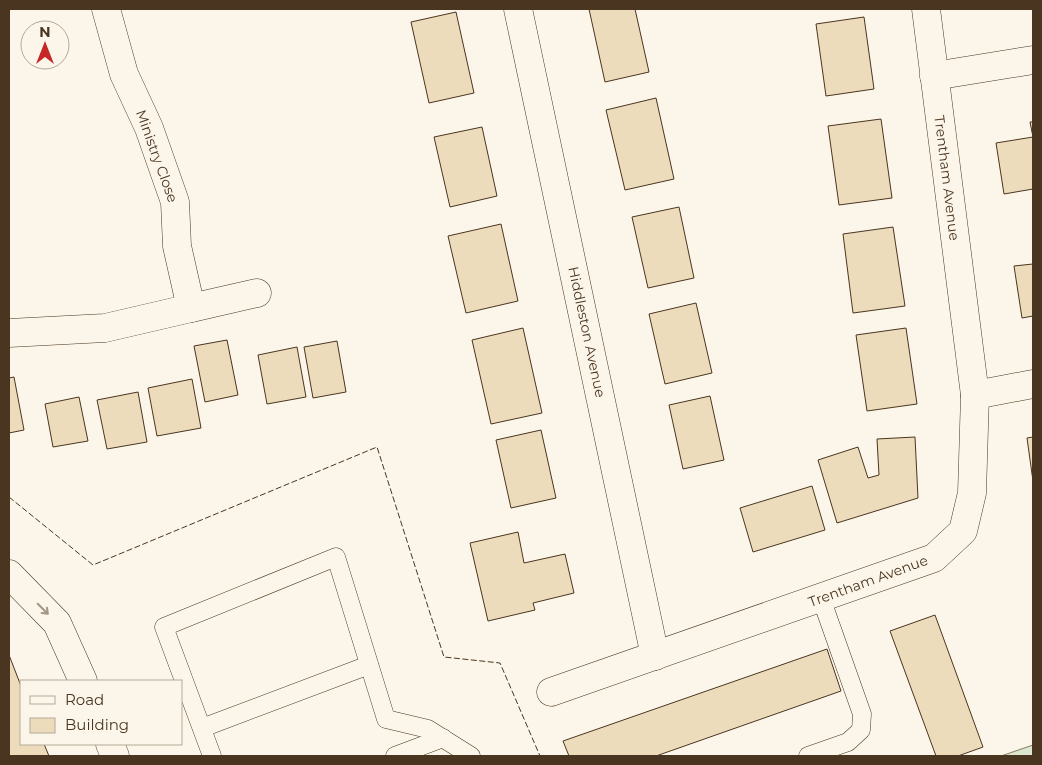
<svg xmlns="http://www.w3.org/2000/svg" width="1042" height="765" viewBox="0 0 1042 765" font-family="Montserrat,sans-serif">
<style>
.park{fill:#dce7d0;stroke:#887966}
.building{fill:#ecdcbc;stroke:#4a3520}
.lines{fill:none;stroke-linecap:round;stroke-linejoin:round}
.lane-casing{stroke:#4a3520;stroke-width:19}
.street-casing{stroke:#4a3520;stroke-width:29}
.lane{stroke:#fbf6e9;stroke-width:18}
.street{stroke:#fbf6e9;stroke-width:28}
.fence{stroke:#4a3520;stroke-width:1;stroke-dasharray:6 2.5;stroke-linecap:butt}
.oneway{stroke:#a29684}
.labels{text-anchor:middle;stroke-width:4;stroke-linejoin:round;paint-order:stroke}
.street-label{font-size:14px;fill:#4a3520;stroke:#fbf6e9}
</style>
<rect width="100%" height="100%" fill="#fbf6e9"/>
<!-- park -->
<path class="park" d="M 1033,745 L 1033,756 L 1001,756 Z"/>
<!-- building -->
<g class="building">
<path d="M 589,9 L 635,9 L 649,72 L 605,82 Z"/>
<path d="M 456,12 L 474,93 L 429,103 L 411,22 Z"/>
<path d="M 864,17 L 874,89 L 826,96 L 816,24 Z"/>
<path d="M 656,98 L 674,179 L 625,190 L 606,110 Z"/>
<path d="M 881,119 L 892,198 L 839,205 L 828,126 Z"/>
<path d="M 1030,122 L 1033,122 L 1033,189 L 1004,194 L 996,143 L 1033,137 Z"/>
<path d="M 482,127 L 497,196 L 450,207 L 434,137 Z"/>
<path d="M 679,207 L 694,278 L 648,288 L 632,217 Z"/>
<path d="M 501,224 L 518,301 L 466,313 L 448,236 Z"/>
<path d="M 893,227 L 905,306 L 853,313 L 843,234 Z"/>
<path d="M 1033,264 L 1033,316 L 1022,318 L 1014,266 Z"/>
<path d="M 696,303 L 712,373 L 665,384 L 649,314 Z"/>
<path d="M 523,328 L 542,413 L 491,424 L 472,340 Z"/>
<path d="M 906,328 L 917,404 L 867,411 L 856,335 Z"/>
<path d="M 227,340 L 238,395 L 205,402 L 194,346 Z"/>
<path d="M 337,341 L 346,392 L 313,398 L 304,347 Z"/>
<path d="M 297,347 L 306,397 L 267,404 L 258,355 Z"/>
<path d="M 14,377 L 24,430 L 9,433 L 9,378 Z"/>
<path d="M 192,379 L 201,428 L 157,436 L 148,388 Z"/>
<path d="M 138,392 L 147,442 L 107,449 L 97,400 Z"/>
<path d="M 710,396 L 724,460 L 683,469 L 669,405 Z"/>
<path d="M 79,397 L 88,441 L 53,447 L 45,404 Z"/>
<path d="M 541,430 L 556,498 L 511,508 L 496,440 Z"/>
<path d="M 915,437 L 918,498 L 837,523 L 818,460 L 858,447 L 868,478 L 879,475 L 877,439 Z"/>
<path d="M 1033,437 L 1033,481 L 1027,438 Z"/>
<path d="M 812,486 L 825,530 L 753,552 L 740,508 Z"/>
<path d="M 518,532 L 524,563 L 565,554 L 574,593 L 533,603 L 535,610 L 488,621 L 470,543 Z"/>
<path d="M 935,615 L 983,747 L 958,756 L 936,756 L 890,631 Z"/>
<path d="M 827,649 L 841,691 L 656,756 L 569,756 L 563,741 Z"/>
<path d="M 9,655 L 21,686 L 21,744 L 44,744 L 49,756 L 9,756 Z"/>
</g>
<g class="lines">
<defs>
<g id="lane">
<path d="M 202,728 L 369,665"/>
<path d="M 212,756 L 164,627 L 336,557 L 386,719 L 428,729 L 471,756"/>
<path d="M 395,756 L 443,738"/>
<path d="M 808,756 L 848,742 L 861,730 L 862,714 L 821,598"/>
</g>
<g id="street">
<path d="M 518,9 L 655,656"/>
<path d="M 934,76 L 1033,60"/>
<path d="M 191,308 L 257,293"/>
<path d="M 9,333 L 105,328 L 191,308 L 177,246 L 175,202 L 149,128 L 124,74 L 106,9"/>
<path d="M 975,395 L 1033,384"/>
<path d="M 9,574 L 57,623 L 83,681"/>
<path d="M 551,692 L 934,558 L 963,531 L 972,493 L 975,395 L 926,9"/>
<path d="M 110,744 L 115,756"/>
</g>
</defs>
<!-- lane casing -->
<use href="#lane" class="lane-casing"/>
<!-- street casing -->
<use href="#street" class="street-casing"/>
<!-- lane -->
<use href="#lane" class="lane"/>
<!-- street -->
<use href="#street" class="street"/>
<!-- fence -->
<path class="fence" d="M 9,497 L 93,565 L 377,447 L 444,657 L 500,663 L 540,756"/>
</g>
<!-- one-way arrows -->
<defs><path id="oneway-shaft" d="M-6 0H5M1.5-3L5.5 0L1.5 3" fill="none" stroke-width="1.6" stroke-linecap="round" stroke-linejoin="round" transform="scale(1.25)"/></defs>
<use class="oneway" href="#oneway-shaft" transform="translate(43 609) rotate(45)"/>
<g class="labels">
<!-- street labels -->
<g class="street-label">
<text transform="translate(157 156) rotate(70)" y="5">Ministry Close</text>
<text transform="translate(947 178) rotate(83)" y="5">Trentham Avenue</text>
<text transform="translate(587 332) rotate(78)" y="5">Hiddleston Avenue</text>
<text transform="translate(868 581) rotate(-20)" y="5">Trentham Avenue</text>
</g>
</g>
<!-- border -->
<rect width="1042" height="765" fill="none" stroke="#4a3520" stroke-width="20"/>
<!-- legend -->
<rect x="20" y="680" width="162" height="65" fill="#fbf6e9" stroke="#b4a999"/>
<rect x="30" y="696" width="25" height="8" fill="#fbf6e9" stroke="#b4a999"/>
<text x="65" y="705" font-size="15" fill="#4a3520">Road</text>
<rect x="30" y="718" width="25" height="15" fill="#ecdcbc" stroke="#b4a999"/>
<text x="65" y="730" font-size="15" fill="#4a3520">Building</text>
<!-- north arrow -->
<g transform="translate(45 45)"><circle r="24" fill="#fbf6e9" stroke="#b4a999"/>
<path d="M0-4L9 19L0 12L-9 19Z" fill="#c62828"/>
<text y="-8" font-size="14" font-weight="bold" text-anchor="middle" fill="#4a3520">N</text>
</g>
</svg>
